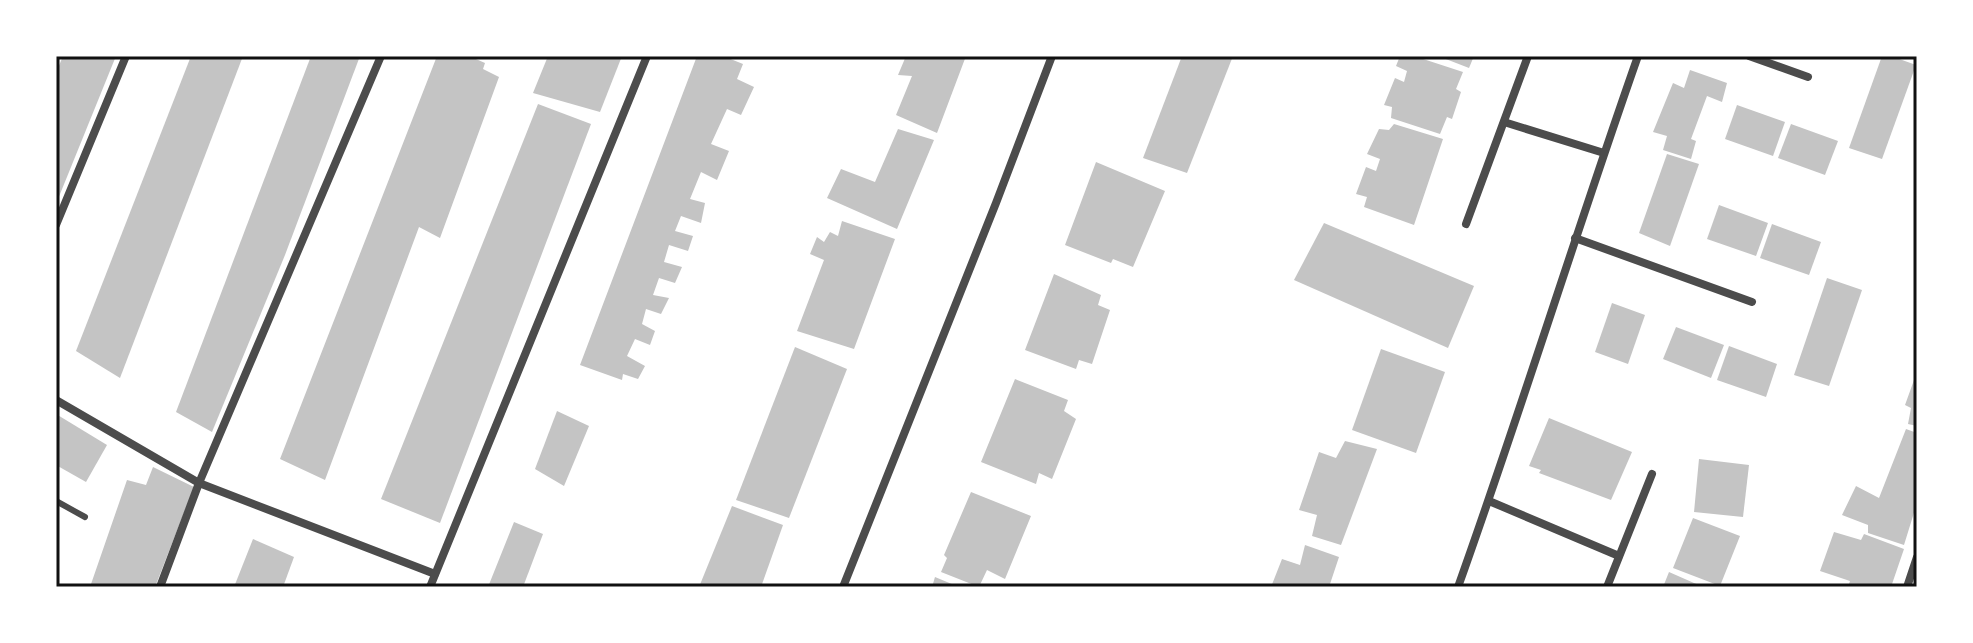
<svg xmlns="http://www.w3.org/2000/svg" width="1973" height="643" viewBox="0 0 1973 643" font-family="'Libre Baskerville',serif">
<style>
.building{fill:#c4c4c4}
.lines{fill:none;stroke-linecap:round;stroke-linejoin:round}
.service{stroke:#4c4c4c;stroke-width:6}
.minor{stroke:#4c4c4c;stroke-width:8}
.neatline{fill:none;stroke:#111;stroke-width:3}
</style>
<rect width="100%" height="100%" fill="#fff"/>
<!-- building -->
<g class="building">
<path d="M 63,56 L 116,56 L 56,204 L 56,73 Z"/>
<path d="M 191,56 L 243,56 L 120,378 L 76,351 Z"/>
<path d="M 311,56 L 360,56 L 285,255 L 212,432 L 176,412 Z"/>
<path d="M 437,56 L 469,56 L 485,63 L 483,69 L 499,77 L 440,238 L 419,227 L 325,480 L 280,459 Z"/>
<path d="M 548,56 L 622,56 L 600,112 L 533,93 Z"/>
<path d="M 697,56 L 723,56 L 743,64 L 737,79 L 754,87 L 741,115 L 727,109 L 711,144 L 729,151 L 717,180 L 701,172 L 690,199 L 705,203 L 701,223 L 681,216 L 675,231 L 693,236 L 688,251 L 669,245 L 664,262 L 682,267 L 675,283 L 659,278 L 653,295 L 669,298 L 661,314 L 646,309 L 642,324 L 655,331 L 650,345 L 635,339 L 627,356 L 645,366 L 638,379 L 623,374 L 622,380 L 580,365 Z"/>
<path d="M 906,56 L 966,56 L 937,133 L 896,115 L 912,76 L 898,75 Z"/>
<path d="M 1182,56 L 1233,56 L 1187,173 L 1143,158 Z"/>
<path d="M 1400,56 L 1414,56 L 1463,72 L 1456,89 L 1461,92 L 1452,119 L 1447,117 L 1440,134 L 1391,118 L 1392,107 L 1384,105 L 1395,78 L 1404,82 L 1407,71 L 1396,66 Z"/>
<path d="M 1438,56 L 1474,56 L 1469,68 Z"/>
<path d="M 1882,56 L 1891,56 L 1916,65 L 1882,159 L 1849,148 Z"/>
<path d="M 1690,70 L 1727,83 L 1722,102 L 1707,96 L 1691,139 L 1696,141 L 1691,159 L 1663,150 L 1667,136 L 1653,132 L 1673,83 L 1684,88 Z"/>
<path d="M 538,104 L 591,124 L 440,523 L 381,499 Z"/>
<path d="M 1737,105 L 1785,122 L 1773,156 L 1725,139 Z"/>
<path d="M 1394,124 L 1443,139 L 1414,225 L 1364,207 L 1367,197 L 1356,194 L 1366,167 L 1376,171 L 1380,159 L 1367,154 L 1379,129 L 1389,130 Z"/>
<path d="M 1791,124 L 1838,141 L 1825,175 L 1778,158 Z"/>
<path d="M 898,129 L 934,140 L 897,229 L 827,198 L 841,169 L 875,182 Z"/>
<path d="M 1667,154 L 1699,164 L 1670,246 L 1639,233 Z"/>
<path d="M 1096,162 L 1165,191 L 1133,267 L 1113,259 L 1111,263 L 1065,245 Z"/>
<path d="M 1719,205 L 1768,223 L 1756,256 L 1707,239 Z"/>
<path d="M 842,221 L 895,239 L 854,349 L 797,331 L 824,260 L 810,254 L 817,237 L 824,242 L 830,232 L 838,236 Z"/>
<path d="M 1324,223 L 1474,286 L 1448,348 L 1294,280 Z"/>
<path d="M 1772,224 L 1821,242 L 1809,275 L 1760,258 Z"/>
<path d="M 1054,274 L 1101,295 L 1098,305 L 1110,310 L 1092,364 L 1079,360 L 1076,369 L 1025,350 Z"/>
<path d="M 1827,278 L 1862,290 L 1829,386 L 1794,375 Z"/>
<path d="M 1612,303 L 1645,315 L 1628,364 L 1595,352 Z"/>
<path d="M 1676,327 L 1724,345 L 1711,378 L 1663,359 Z"/>
<path d="M 1729,346 L 1777,364 L 1766,397 L 1717,380 Z"/>
<path d="M 795,347 L 847,369 L 789,518 L 736,500 Z"/>
<path d="M 1381,349 L 1445,372 L 1416,453 L 1352,430 Z"/>
<path d="M 1015,379 L 1068,400 L 1064,411 L 1076,419 L 1052,479 L 1039,473 L 1036,484 L 981,462 Z"/>
<path d="M 1914,380 L 1917,381 L 1917,426 L 1908,424 L 1911,408 L 1905,405 Z"/>
<path d="M 557,411 L 589,426 L 564,486 L 535,469 Z"/>
<path d="M 56,414 L 107,445 L 86,482 L 56,465 Z"/>
<path d="M 1549,418 L 1632,452 L 1611,500 L 1539,473 L 1541,470 L 1529,466 Z"/>
<path d="M 1906,429 L 1917,433 L 1917,503 L 1904,545 L 1868,533 L 1868,525 L 1842,515 L 1856,486 L 1879,498 Z"/>
<path d="M 1345,441 L 1377,449 L 1341,545 L 1312,536 L 1317,515 L 1299,510 L 1319,452 L 1336,458 Z"/>
<path d="M 1699,459 L 1749,465 L 1743,517 L 1694,512 Z"/>
<path d="M 153,467 L 194,487 L 155,587 L 90,587 L 127,480 L 146,485 Z"/>
<path d="M 971,492 L 1031,516 L 1005,579 L 987,570 L 979,587 L 941,572 L 947,558 L 944,555 Z"/>
<path d="M 732,506 L 783,525 L 761,587 L 699,587 Z"/>
<path d="M 1693,518 L 1740,536 L 1720,586 L 1673,568 Z"/>
<path d="M 514,522 L 543,534 L 523,587 L 488,587 Z"/>
<path d="M 1834,532 L 1861,540 L 1864,534 L 1904,549 L 1891,587 L 1848,587 L 1850,581 L 1820,571 Z"/>
<path d="M 253,539 L 294,557 L 283,587 L 234,587 Z"/>
<path d="M 1305,545 L 1339,557 L 1329,587 L 1271,587 L 1282,559 L 1300,565 Z"/>
<path d="M 1669,572 L 1694,583 L 1704,587 L 1663,587 Z"/>
<path d="M 935,577 L 959,587 L 932,587 Z"/>
</g>
<g class="lines">
<!-- service -->
<path class="service" d="M 56,501 L 85,517"/>
<!-- minor -->
<g class="minor">
<path d="M 1749,56 L 1808,77"/>
<path d="M 1504,122 L 1604,153"/>
<path d="M 1466,224 L 1528,56"/>
<path d="M 56,225 L 126,56"/>
<path d="M 1575,238 L 1752,302"/>
<path d="M 56,400 L 199,483 L 435,574"/>
<path d="M 1489,501 L 1619,556"/>
<path d="M 160,587 L 199,483 L 381,56"/>
<path d="M 430,587 L 647,56"/>
<path d="M 843,587 L 996,203 L 1052,56"/>
<path d="M 1458,587 C 1521,411 1576,232 1638,56"/>
<path d="M 1607,587 L 1652,474"/>
<path d="M 1907,587 L 1917,557"/>
</g>
</g>
<!-- border -->
<rect width="1973" height="643" fill="none" stroke="#ffffff" stroke-width="116"/>
<rect x="58" y="58" width="1857" height="527" class="neatline"/>
</svg>
